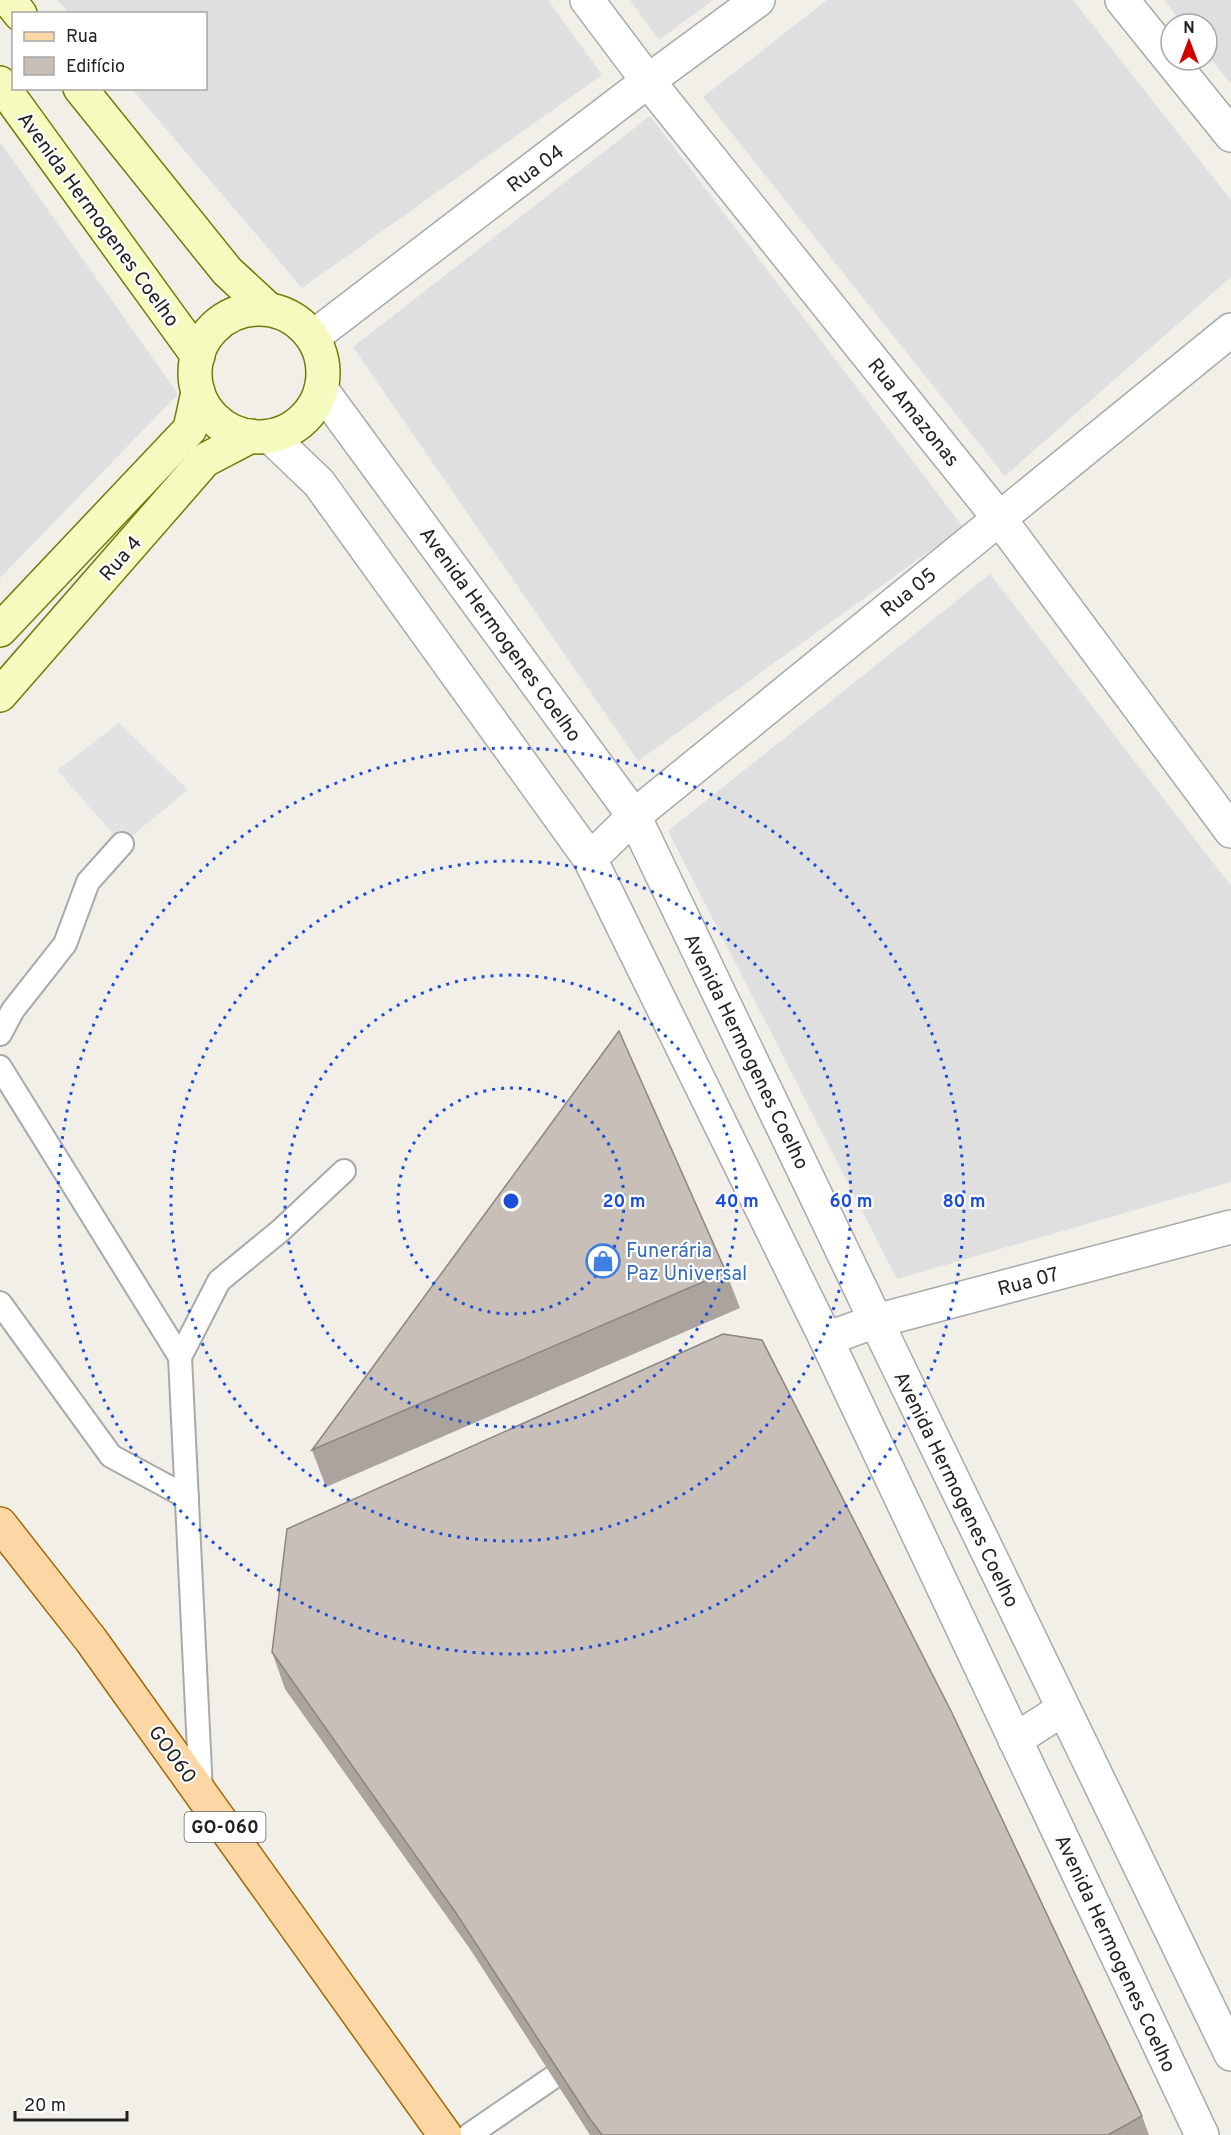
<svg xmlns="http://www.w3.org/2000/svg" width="1231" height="2135" viewBox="0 0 1231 2135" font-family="Overpass,sans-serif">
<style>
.residential{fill:#e0dfdf}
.parking{fill:#e2e2e2}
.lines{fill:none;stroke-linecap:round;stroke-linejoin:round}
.service-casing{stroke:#a9a9a9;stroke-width:26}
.minor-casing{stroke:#a9a9a9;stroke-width:36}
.tertiary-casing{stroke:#a9a9a9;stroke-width:36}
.secondary-casing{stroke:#707d05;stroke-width:36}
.primary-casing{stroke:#a06b00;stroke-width:36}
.service{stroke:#fff;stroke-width:22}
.minor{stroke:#fff;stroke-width:33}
.tertiary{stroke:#fff;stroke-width:33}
.secondary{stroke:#f7fabf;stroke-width:33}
.primary{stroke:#fcd6a4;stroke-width:33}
.wall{fill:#aba49e}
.building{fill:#c7bfb8;stroke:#8b8681;stroke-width:1.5}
.ring{fill:none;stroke:#1d4ed8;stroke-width:3;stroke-dasharray:3 6}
.labels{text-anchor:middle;stroke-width:4.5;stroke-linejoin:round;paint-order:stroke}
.shield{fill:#fff;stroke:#646464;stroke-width:1.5}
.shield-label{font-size:18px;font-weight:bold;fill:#222}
.street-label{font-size:20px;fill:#222;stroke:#fff}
.shop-label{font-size:20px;fill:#366cbe;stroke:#fff;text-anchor:start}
.centre{fill:#1d4ed8;stroke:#fff;stroke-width:3}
.ring-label{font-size:18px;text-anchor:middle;font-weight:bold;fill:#1d4ed8;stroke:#fff;stroke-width:4.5;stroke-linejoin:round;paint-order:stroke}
</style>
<rect width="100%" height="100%" fill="#f2efe9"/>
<!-- residential -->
<g class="residential">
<path d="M 57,0 L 548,0 L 602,75 L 302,288 L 132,89 L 206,88 L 206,14 L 69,13 Z"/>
<path d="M 630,0 L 713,0 L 659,40 Z"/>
<path d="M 827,0 L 1073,0 L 1231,200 L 1231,277 L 1005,476 L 703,97 Z"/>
<path d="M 1164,0 L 1231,0 L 1231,84 L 1207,54 L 1207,24 L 1183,24 Z"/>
<path d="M 650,116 L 963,527 L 638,761 L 353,347 Z"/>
<path d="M 0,142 L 178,394 L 0,578 Z"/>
<path d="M 990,574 L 1231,886 L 1231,1182 L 897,1279 L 668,831 Z"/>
</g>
<!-- parking -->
<path class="parking" d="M 119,723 L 188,790 L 122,844 L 57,770 Z"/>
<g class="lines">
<defs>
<g id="service">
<path d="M 0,1034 L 13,1010 L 65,944 L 88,882 L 122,844"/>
<path d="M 0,1067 L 180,1357 L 201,1792"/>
<path d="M 0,1303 L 111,1456 L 187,1497"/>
<path d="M 180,1357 L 219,1281 L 280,1231 L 344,1171"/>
<path d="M 469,2135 L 577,2061"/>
</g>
<g id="minor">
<path d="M 587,0 L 648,81 L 999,518 L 1231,831"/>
<path d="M 1122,0 L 1231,135"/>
<path d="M 313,337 L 648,81 L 758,0"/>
<path d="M 590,859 L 634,816 L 1231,330"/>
<path d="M 826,1339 L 876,1321 L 1231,1227"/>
</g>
<g id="tertiary">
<path d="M 321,389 L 634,816 L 876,1321 L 1231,2054"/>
<path d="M 270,436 L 319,483 L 590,859 L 826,1339 L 1202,2135"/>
<path d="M 1015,1740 L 1063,1709"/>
</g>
<g id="secondary">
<path d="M 9,0 L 20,14"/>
<path d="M 0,83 L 198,356"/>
<path d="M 80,88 L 227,271 L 268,309"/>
<circle cx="259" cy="373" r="64"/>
<path d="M 0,630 L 190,429 L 198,392"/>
<path d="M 0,695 L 205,460 L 251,436"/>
</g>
<path id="primary" d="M 0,1524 L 91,1640 L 445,2135"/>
</defs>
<!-- service casing -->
<use href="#service" class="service-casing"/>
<!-- minor casing -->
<use href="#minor" class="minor-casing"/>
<!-- tertiary casing -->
<use href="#tertiary" class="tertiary-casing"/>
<!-- secondary casing -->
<use href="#secondary" class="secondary-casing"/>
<!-- primary casing -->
<use href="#primary" class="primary-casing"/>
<!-- service -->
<use href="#service" class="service"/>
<!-- minor -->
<use href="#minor" class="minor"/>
<!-- tertiary -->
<use href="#tertiary" class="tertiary"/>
<!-- secondary -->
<use href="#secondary" class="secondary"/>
<!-- primary -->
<use href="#primary" class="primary"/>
</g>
<!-- wall -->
<g class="wall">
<path d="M 726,1272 L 740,1308 L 326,1487 L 312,1450 Z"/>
<path d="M 272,1652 L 1142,2116 L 1149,2135 L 590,2135 L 470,1949 L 285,1689 Z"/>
</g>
<!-- building -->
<g class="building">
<path d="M 619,1031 L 726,1272 L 312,1450 Z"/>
<path d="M 723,1334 L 762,1340 L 952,1713 L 1142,2116 L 1108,2135 L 602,2135 L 590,2119 L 456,1913 L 272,1652 L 287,1529 Z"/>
</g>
<!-- distance rings -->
<g class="ring">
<circle cx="511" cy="1201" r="113"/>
<circle cx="511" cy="1201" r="226"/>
<circle cx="511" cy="1201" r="340"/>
<circle cx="511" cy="1201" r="453"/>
</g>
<!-- icons -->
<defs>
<symbol id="shop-ring" viewBox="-11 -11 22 22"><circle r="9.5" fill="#fff" stroke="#3f7fe0" stroke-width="1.5"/><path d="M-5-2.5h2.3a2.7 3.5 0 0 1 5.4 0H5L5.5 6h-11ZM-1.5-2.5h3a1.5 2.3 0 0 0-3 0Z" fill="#3f7fe0"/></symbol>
</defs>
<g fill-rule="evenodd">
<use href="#shop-ring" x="584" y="1242" width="38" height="38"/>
</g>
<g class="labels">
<!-- shield labels -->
<rect class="shield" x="184.5" y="1812" width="81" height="30" rx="4.5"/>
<g class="shield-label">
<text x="225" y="1833">GO-060</text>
</g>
<!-- street labels -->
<g class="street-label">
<text transform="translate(535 168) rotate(-37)" y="7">Rua 04</text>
<text transform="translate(99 219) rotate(54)" y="7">Avenida Hermogenes Coelho</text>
<text transform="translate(914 412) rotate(51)" y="7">Rua Amazonas</text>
<text transform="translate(120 558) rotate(-49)" y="7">Rua 4</text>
<text transform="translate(908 592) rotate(-39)" y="7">Rua 05</text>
<text transform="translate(501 634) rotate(54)" y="7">Avenida Hermogenes Coelho</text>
<text transform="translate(747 1051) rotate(64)" y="7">Avenida Hermogenes Coelho</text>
<text transform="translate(1028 1281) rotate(-15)" y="7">Rua 07</text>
<text transform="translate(957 1489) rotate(64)" y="7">Avenida Hermogenes Coelho</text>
<text transform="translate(173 1754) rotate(54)" y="7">GO060</text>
<text transform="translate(1116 1953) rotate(65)" y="7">Avenida Hermogenes Coelho</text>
</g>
<!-- shop labels -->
<g class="shop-label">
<text x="626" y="1257">Funerária<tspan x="626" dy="23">Paz Universal</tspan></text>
</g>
</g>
<circle cx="511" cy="1201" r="9" class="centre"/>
<g class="ring-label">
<text x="624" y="1207">20 m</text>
<text x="737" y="1207">40 m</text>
<text x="851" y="1207">60 m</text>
<text x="964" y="1207">80 m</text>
</g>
<!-- legend -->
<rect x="12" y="12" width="195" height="78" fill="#ffffff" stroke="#a7a7a7" stroke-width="1.5"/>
<rect x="24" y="32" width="30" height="9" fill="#fcd6a4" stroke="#a7a7a7" stroke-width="1.5"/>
<text x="66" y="42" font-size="18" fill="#222222">Rua</text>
<rect x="24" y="57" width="30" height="18" fill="#c7bfb8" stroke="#a7a7a7" stroke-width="1.5"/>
<text x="66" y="72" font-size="18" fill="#222222">Edifício</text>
<!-- north arrow -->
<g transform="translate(1189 42)"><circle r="28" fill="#ffffff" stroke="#a7a7a7" stroke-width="1.5"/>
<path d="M0-4.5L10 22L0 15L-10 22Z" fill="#d40000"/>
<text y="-9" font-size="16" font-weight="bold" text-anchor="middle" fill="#222222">N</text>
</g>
<!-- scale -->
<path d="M15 2111v9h112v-9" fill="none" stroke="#222222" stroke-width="3"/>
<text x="24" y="2111" font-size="18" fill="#222222" stroke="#ffffff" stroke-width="4.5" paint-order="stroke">20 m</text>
</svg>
